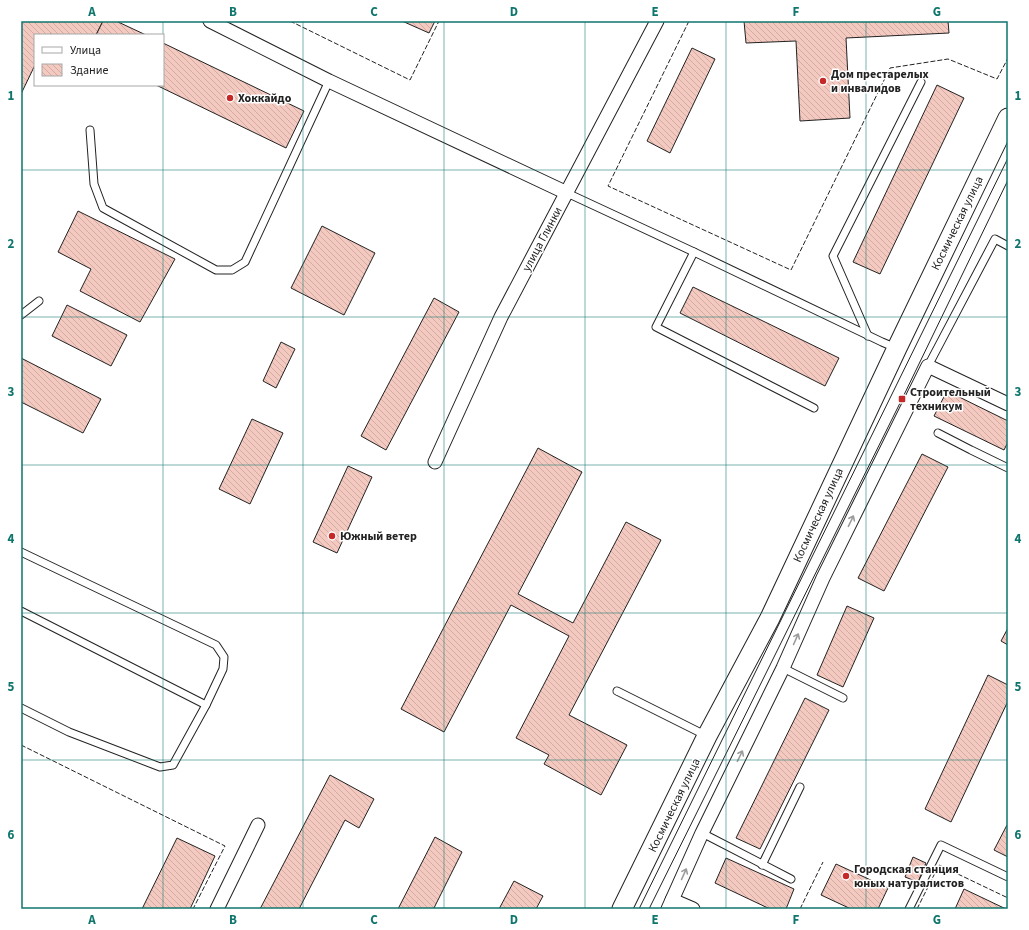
<svg xmlns="http://www.w3.org/2000/svg" width="1029" height="930" viewBox="0 0 1029 930" font-family="'Source Sans 3',sans-serif">
<style>
.building{fill:url(#building-back-hatch);stroke:#222}
.lines{fill:none;stroke-linecap:round;stroke-linejoin:round}
.service-casing{stroke:#222;stroke-width:9}
.minor-casing{stroke:#222;stroke-width:15}
.secondary-casing{stroke:#222;stroke-width:21}
.service{stroke:#fff;stroke-width:7}
.minor{stroke:#fff;stroke-width:13}
.secondary{stroke:#fff;stroke-width:19}
.tram{stroke:#222;stroke-width:1}
.fence{stroke:#222;stroke-width:1;stroke-dasharray:5 2;stroke-linecap:butt}
.oneway{stroke:#9c9c9c}
.grid{fill:none;stroke:#0f766e;stroke-width:1;stroke-opacity:0.55}
.poi-dot{fill:#c62828;stroke:#fff;stroke-width:1.5}
.labels{text-anchor:middle;stroke-width:3;stroke-linejoin:round;paint-order:stroke}
.poi-label{font-size:12px;font-weight:bold;fill:#222;stroke:#fff;text-anchor:start}
.street-label{font-size:12px;fill:#222;stroke:#fff}
.neatline{fill:none;stroke:#0f766e;stroke-width:1.5}
.grid-label{font-size:13px;text-anchor:middle;font-weight:bold;fill:#0f766e}
</style>
<defs>
<pattern id="building-back-hatch" width="6" height="6" patternUnits="userSpaceOnUse"><rect width="6" height="6" fill="#f3c9c0"/><path d="M-1 5l2 2M0 0l6 6M5-1l2 2" fill="none" stroke="#d0aca5"/></pattern>
</defs>
<rect width="100%" height="100%" fill="#fff"/>
<!-- building -->
<g class="building">
<path d="M 21,21 L 103,21 L 96,35 L 52,35 L 50,34 L 49,35 L 35,35 L 35,65 L 21,94 Z"/>
<path d="M 103,21 L 116,21 L 146,35 L 96,35 Z"/>
<path d="M 402,21 L 435,21 L 429,33 Z"/>
<path d="M 744,21 L 948,21 L 949,33 L 846,38 L 850,118 L 800,121 L 796,41 L 746,43 Z"/>
<path d="M 163,43 L 304,111 L 286,148 L 156,85 L 163,85 Z"/>
<path d="M 692,48 L 715,59 L 670,153 L 647,141 Z"/>
<path d="M 937,85 L 964,98 L 880,274 L 853,262 Z"/>
<path d="M 78,211 L 175,259 L 140,322 L 80,291 L 91,269 L 58,252 Z"/>
<path d="M 322,226 L 375,253 L 344,315 L 291,288 Z"/>
<path d="M 693,287 L 839,358 L 825,386 L 680,313 Z"/>
<path d="M 434,298 L 459,312 L 386,450 L 361,436 Z"/>
<path d="M 67,305 L 127,335 L 111,366 L 52,336 Z"/>
<path d="M 281,342 L 295,349 L 276,388 L 263,381 Z"/>
<path d="M 21,358 L 101,399 L 83,433 L 21,402 Z"/>
<path d="M 947,391 L 1008,421 L 1008,442 L 1004,450 L 934,416 Z"/>
<path d="M 252,419 L 283,433 L 250,504 L 219,489 Z"/>
<path d="M 538,448 L 582,472 L 518,594 L 573,623 L 626,522 L 661,540 L 569,715 L 627,745 L 601,795 L 544,764 L 549,755 L 516,738 L 569,636 L 511,605 L 444,732 L 401,709 Z"/>
<path d="M 922,454 L 948,467 L 884,591 L 858,578 Z"/>
<path d="M 348,466 L 372,477 L 337,553 L 313,542 Z"/>
<path d="M 847,606 L 874,618 L 843,687 L 817,675 Z"/>
<path d="M 1008,628 L 1008,645 L 1001,641 Z"/>
<path d="M 988,675 L 1008,685 L 1008,701 L 951,822 L 925,809 Z"/>
<path d="M 805,698 L 829,710 L 760,849 L 736,838 Z"/>
<path d="M 330,775 L 374,799 L 359,828 L 345,820 L 299,909 L 260,909 Z"/>
<path d="M 1007,825 L 1008,825 L 1008,857 L 994,850 Z"/>
<path d="M 435,837 L 462,852 L 434,908 L 436,909 L 398,909 Z"/>
<path d="M 177,838 L 215,856 L 190,909 L 142,909 Z"/>
<path d="M 913,857 L 926,863 L 918,882 L 905,877 Z"/>
<path d="M 726,858 L 794,889 L 786,909 L 770,909 L 715,883 Z"/>
<path d="M 836,864 L 888,888 L 878,909 L 851,909 L 821,895 Z"/>
<path d="M 514,881 L 543,896 L 536,909 L 499,909 Z"/>
<path d="M 964,889 L 1006,909 L 955,909 Z"/>
</g>
<g class="lines">
<defs>
<g id="service">
<path d="M 90,130 L 94,184 L 103,208 L 216,270 L 232,270 L 245,262 L 329,81"/>
<path d="M 567,193 L 694,252 L 882,342 L 896,348"/>
<path d="M 694,252 L 656,327 L 814,408"/>
<path d="M 21,315 L 39,301"/>
<path d="M 868,336 L 833,256 L 921,82"/>
<path d="M 928,366 L 995,239 L 1008,246"/>
<path d="M 938,433 L 971,450 L 1008,468"/>
<path d="M 21,552 L 216,645 L 224,657 L 223,669 L 206,705 L 173,765 L 160,767 L 69,732 L 21,708"/>
<path d="M 21,611 L 206,705"/>
<path d="M 783,668 L 843,698"/>
<path d="M 617,691 L 705,735"/>
<path d="M 702,833 L 791,879"/>
<path d="M 762,865 L 800,787"/>
<path d="M 909,909 L 941,845 L 1008,877"/>
</g>
<g id="minor">
<path d="M 210,21 L 329,81 L 567,193"/>
<path d="M 435,462 L 501,317 L 657,21"/>
<path d="M 672,900 L 693,909"/>
<path d="M 217,909 L 258,825"/>
<path d="M 668,909 L 702,833 L 783,668 L 823,578 L 928,366 L 1008,404"/>
</g>
<path id="secondary" d="M 622,909 L 707,736 L 770,618 L 897,348 L 1008,118"/>
</defs>
<!-- service casing -->
<use href="#service" class="service-casing"/>
<!-- minor casing -->
<use href="#minor" class="minor-casing"/>
<!-- secondary casing -->
<use href="#secondary" class="secondary-casing"/>
<!-- service -->
<use href="#service" class="service"/>
<!-- minor -->
<use href="#minor" class="minor"/>
<!-- secondary -->
<use href="#secondary" class="secondary"/>
<!-- tram -->
<g class="tram">
<path d="M 639,909 L 1008,158"/>
<path d="M 649,909 L 902,399 L 1008,180"/>
</g>
<!-- fence -->
<g class="fence">
<path d="M 290,21 L 410,80 L 439,21"/>
<path d="M 689,21 L 608,186 L 791,270 L 890,68 L 948,59 L 997,79 L 1008,58"/>
<path d="M 21,745 L 225,846 L 193,909"/>
<path d="M 800,909 L 823,862"/>
<path d="M 902,909 L 903,909"/>
<path d="M 917,909 L 939,865 L 1008,898"/>
</g>
</g>
<!-- one-way arrows -->
<defs><path id="oneway-shaft" d="M-6 0H5M1.5-3L5.5 0L1.5 3" fill="none" stroke-width="1.6" stroke-linecap="round" stroke-linejoin="round"/></defs>
<g class="oneway">
<use href="#oneway-shaft" transform="translate(851 521) rotate(-64)"/>
<use href="#oneway-shaft" transform="translate(796 639) rotate(-66)"/>
<use href="#oneway-shaft" transform="translate(740 756) rotate(-64)"/>
<use href="#oneway-shaft" transform="translate(684 874) rotate(-66)"/>
</g>
<!-- grid -->
<path class="grid" d="M 163,21 L 163,35M 303,21 L 303,909M 444,21 L 444,909M 585,21 L 585,909M 726,21 L 726,909M 866,21 L 866,909M 163,85 L 163,909M 21,170 L 1008,170M 21,317 L 1008,317M 21,465 L 1008,465M 21,613 L 1008,613M 21,760 L 1008,760"/>
<!-- markers -->
<g class="poi-dot">
<circle cx="823" cy="81" r="4"/>
<circle cx="230" cy="98" r="4"/>
<rect x="898" y="395" width="8" height="8" rx="2"/>
<circle cx="332" cy="536" r="4"/>
<circle cx="846" cy="876" r="4"/>
</g>
<g class="labels">
<!-- poi labels -->
<g class="poi-label">
<text x="831" y="78">Дом престарелых<tspan x="831" dy="14">и инвалидов</tspan></text>
<text x="238" y="102">Хоккайдо</text>
<text x="910" y="396">Строительный<tspan x="910" dy="14">техникум</tspan></text>
<text x="340" y="540">Южный ветер</text>
<text x="854" y="873">Городская станция<tspan x="854" dy="14">юных натуралистов</tspan></text>
</g>
<!-- street labels -->
<g class="street-label">
<text transform="translate(957 223) rotate(-64)" y="4">Космическая улица</text>
<text transform="translate(542 239) rotate(-62)" y="4">улица Глинки</text>
<text transform="translate(818 515) rotate(-65)" y="4">Космическая улица</text>
<text transform="translate(674 805) rotate(-64)" y="4">Космическая улица</text>
</g>
</g>
<!-- border -->
<rect width="1029" height="930" fill="none" stroke="#ffffff" stroke-width="44"/>
<!-- legend -->
<rect x="34" y="34" width="130" height="52" fill="#ffffff" stroke="#a7a7a7"/>
<rect x="42" y="47" width="20" height="6" fill="#ffffff" stroke="#a7a7a7"/>
<text x="70" y="54" font-size="12" fill="#222222">Улица</text>
<rect x="42" y="64" width="20" height="12" fill="url(#building-back-hatch)" stroke="#a7a7a7"/>
<text x="70" y="74" font-size="12" fill="#222222">Здание</text>
<rect x="22" y="22" width="985" height="886" class="neatline"/>
<g class="grid-label">
<text x="92" y="16">A</text>
<text x="233" y="16">B</text>
<text x="374" y="16">C</text>
<text x="514" y="16">D</text>
<text x="655" y="16">E</text>
<text x="796" y="16">F</text>
<text x="937" y="16">G</text>
<text x="11" y="100">1</text>
<text x="1018" y="100">1</text>
<text x="11" y="248">2</text>
<text x="1018" y="248">2</text>
<text x="11" y="396">3</text>
<text x="1018" y="396">3</text>
<text x="11" y="543">4</text>
<text x="1018" y="543">4</text>
<text x="11" y="691">5</text>
<text x="1018" y="691">5</text>
<text x="11" y="839">6</text>
<text x="1018" y="839">6</text>
<text x="92" y="924">A</text>
<text x="233" y="924">B</text>
<text x="374" y="924">C</text>
<text x="514" y="924">D</text>
<text x="655" y="924">E</text>
<text x="796" y="924">F</text>
<text x="937" y="924">G</text>
</g>
</svg>
